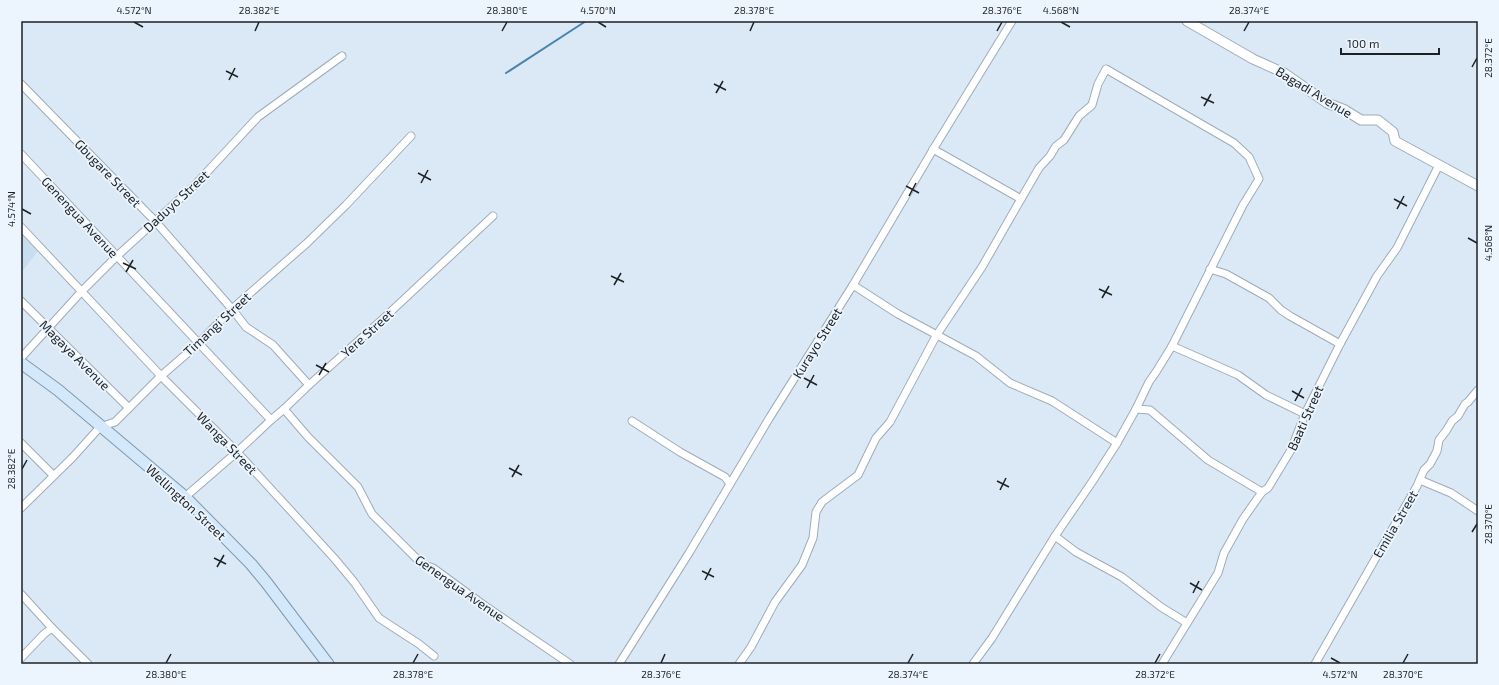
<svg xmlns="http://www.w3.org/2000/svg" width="1499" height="685" viewBox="0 0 1499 685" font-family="'Exo 2',sans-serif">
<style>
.built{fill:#c8deef}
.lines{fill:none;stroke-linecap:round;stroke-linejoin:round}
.stream{stroke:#4984b1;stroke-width:2}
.minor-casing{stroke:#9eacb8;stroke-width:9}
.tertiary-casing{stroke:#9eacb8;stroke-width:11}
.primary-casing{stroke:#8099ad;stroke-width:13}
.minor{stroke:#fff;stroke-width:7}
.tertiary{stroke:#fff;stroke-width:9}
.primary{stroke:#d3e8fa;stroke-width:11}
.ticks{fill:none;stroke:#1c2126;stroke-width:1.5}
.labels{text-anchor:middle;stroke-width:3.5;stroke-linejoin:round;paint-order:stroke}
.street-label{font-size:13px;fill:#1c2126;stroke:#ecf5fd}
.neatline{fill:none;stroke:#1c2126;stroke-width:1.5}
.ticks-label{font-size:10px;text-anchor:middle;fill:#1c2126}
</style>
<rect width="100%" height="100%" fill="#dae9f5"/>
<!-- built -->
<path class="built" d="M 21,233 L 38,251 L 21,273 Z"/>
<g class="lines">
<!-- stream -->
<path class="stream" d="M 506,73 L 586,21"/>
<defs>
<g id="minor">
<path d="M 21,84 L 155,221 L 232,309 L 246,327 L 273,345 L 309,385"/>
<path d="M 21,154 L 271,420"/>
<path d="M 21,227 L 161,376 L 237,452 L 334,558 L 354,582 L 379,618 L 419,644 L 434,656"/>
<path d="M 1210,269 L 1226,274 L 1269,298 L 1281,310 L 1290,316 L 1340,344"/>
<path d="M 853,285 L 898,314 L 976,356 L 1010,383 L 1052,401 L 1117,443"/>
<path d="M 21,301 L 129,408"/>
<path d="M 1172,346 L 1238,375 L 1266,395 L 1305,414"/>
<path d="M 21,358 L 82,291 L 117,256 L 194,186 L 258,117 L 342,56"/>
<path d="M 284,409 L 308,437 L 358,487 L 372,514 L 422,564 L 433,568 L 485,606 L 570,664"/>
<path d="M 1136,409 L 1150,410 L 1208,460 L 1262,492"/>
<path d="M 632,421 L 680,452 L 725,477 L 730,484"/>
<path d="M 21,443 L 53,475"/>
<path d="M 1420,480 L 1451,493 L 1478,511"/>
<path d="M 185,497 L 237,452 L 271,420 L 284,409 L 309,385 L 385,317 L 493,216"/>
<path d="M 21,508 L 73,457 L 100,427 L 115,422 L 161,376 L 199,343 L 232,309 L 307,243 L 346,205 L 411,136"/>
<path d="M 1055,536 L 1076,552 L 1122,577 L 1161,607 L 1187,623"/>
<path d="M 21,594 L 52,628 L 88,664"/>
<path d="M 21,658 L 44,634 L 52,628"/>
<path d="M 619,664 L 689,553 L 770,417 L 853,285 L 937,143 L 1012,21"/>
<path d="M 739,664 L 751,647 L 775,602 L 802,565 L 813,538 L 816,512 L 822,502 L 858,475 L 876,438 L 890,422 L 936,336 L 982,267 L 1021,199 L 933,149"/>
<path d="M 973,664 L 992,638 L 1055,536 L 1092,482 L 1117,443 L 1136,409 L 1149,382 L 1156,372 L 1172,346 L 1243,205 L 1259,179 L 1249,157 L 1234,143 L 1106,69 L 1098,84 L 1092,105 L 1079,116 L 1064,140 L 1056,146 L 1050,156 L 1039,168 L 1021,199"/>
<path d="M 1162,664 L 1218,573 L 1224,553 L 1243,519 L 1262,492 L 1268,488 L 1291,450 L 1305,414 L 1340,344 L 1377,276 L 1397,248 L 1439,165"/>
<path d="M 1315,664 L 1417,486 L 1424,470 L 1430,464 L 1437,451 L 1439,440 L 1446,431 L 1452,421 L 1458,416 L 1465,404 L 1468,402 L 1478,390"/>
</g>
<path id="tertiary" d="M 1187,21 L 1253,59 L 1284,73 L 1327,103 L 1345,110 L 1361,120 L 1378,120 L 1393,132 L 1395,141 L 1478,186"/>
<path id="primary" d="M 21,363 L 58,390 L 185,497 L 251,564 L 266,582 L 328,664"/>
</defs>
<!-- minor casing -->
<use href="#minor" class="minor-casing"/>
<!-- tertiary casing -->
<use href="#tertiary" class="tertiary-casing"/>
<!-- primary casing -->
<use href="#primary" class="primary-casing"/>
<!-- minor -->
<use href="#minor" class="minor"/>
<!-- tertiary -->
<use href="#tertiary" class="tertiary"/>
<!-- primary -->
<use href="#primary" class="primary"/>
</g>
<!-- ticks -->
<path class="ticks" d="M 134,22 L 143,27M 598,22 L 606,27M 1061,22 L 1070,27M 255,31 L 259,22M 502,31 L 507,22M 750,31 L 754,22M 997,31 L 1002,22M 1244,31 L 1249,22M 1472,67 L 1477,58M 226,71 L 238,77M 229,80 L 235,68M 714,84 L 726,90M 716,93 L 723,81M 1201,97 L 1214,103M 1204,106 L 1211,94M 418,173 L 431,180M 421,183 L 428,170M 906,186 L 919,193M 909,196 L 916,183M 1394,199 L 1407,206M 22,209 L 31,214M 1397,209 L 1404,196M 1468,238 L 1477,243M 123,263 L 136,269M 126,272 L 133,260M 611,276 L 624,282M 614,285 L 621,273M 1099,289 L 1112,295M 1102,298 L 1109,286M 316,365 L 329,372M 319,375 L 326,363M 804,378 L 817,385M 807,388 L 814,375M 1292,391 L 1304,398M 1295,401 L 1302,388M 509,468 L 522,475M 22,469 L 27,460M 512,477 L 519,465M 997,481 L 1009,487M 1000,490 L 1006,478M 1472,532 L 1477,524M 214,558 L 226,564M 217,567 L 224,555M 702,571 L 714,577M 705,580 L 711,568M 1190,583 L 1202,590M 1193,593 L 1199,581M 1331,658 L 1340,663M 166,663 L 171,654M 413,663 L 418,654M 661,663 L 665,654M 908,663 L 913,654M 1155,663 L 1160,654M 1403,663 L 1408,654"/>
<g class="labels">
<!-- street labels -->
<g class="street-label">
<text transform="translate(1314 92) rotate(31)" y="5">Bagadi Avenue</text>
<text transform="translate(108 173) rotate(46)" y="5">Gbugare Street</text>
<text transform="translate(176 201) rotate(-43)" y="5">Daduyo Street</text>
<text transform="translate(80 217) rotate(47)" y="5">Genengua Avenue</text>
<text transform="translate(217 324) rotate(-43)" y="5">Timangi Street</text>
<text transform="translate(367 333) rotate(-42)" y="5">Yere Street</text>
<text transform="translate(817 343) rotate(-58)" y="5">Kurayo Street</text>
<text transform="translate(75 355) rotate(45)" y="5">Magaya Avenue</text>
<text transform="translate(1305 418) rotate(-66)" y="5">Baati Street</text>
<text transform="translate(227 443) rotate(46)" y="5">Wanga Street</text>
<text transform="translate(186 502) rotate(43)" y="5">Wellington Street</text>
<text transform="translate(1395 524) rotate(-60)" y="5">Emilia Street</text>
<text transform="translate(460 588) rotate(35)" y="5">Genengua Avenue</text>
</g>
</g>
<!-- border -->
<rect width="1499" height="685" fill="none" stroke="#ecf5fd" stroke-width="44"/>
<!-- scale -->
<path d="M1341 48v6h98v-6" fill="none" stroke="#1c2126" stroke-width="2"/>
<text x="1347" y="48" font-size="12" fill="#1c2126" stroke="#ecf5fd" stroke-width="3" paint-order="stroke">100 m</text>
<rect x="22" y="22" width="1455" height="641" class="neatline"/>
<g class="ticks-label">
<text x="134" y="14">4.572°N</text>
<text x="259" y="14">28.382°E</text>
<text x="507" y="14">28.380°E</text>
<text x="598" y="14">4.570°N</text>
<text x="754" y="14">28.378°E</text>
<text x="1002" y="14">28.376°E</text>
<text x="1061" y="14">4.568°N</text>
<text x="1249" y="14">28.374°E</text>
<text transform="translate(1488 58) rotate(-90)" y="4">28.372°E</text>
<text transform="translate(11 209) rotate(-90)" y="4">4.574°N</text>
<text transform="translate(1488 243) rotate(-90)" y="4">4.568°N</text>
<text transform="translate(11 469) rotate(-90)" y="4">28.382°E</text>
<text transform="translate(1488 524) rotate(-90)" y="4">28.370°E</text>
<text x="166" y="678">28.380°E</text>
<text x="413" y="678">28.378°E</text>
<text x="661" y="678">28.376°E</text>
<text x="908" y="678">28.374°E</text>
<text x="1155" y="678">28.372°E</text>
<text x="1340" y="678">4.572°N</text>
<text x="1403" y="678">28.370°E</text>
</g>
</svg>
